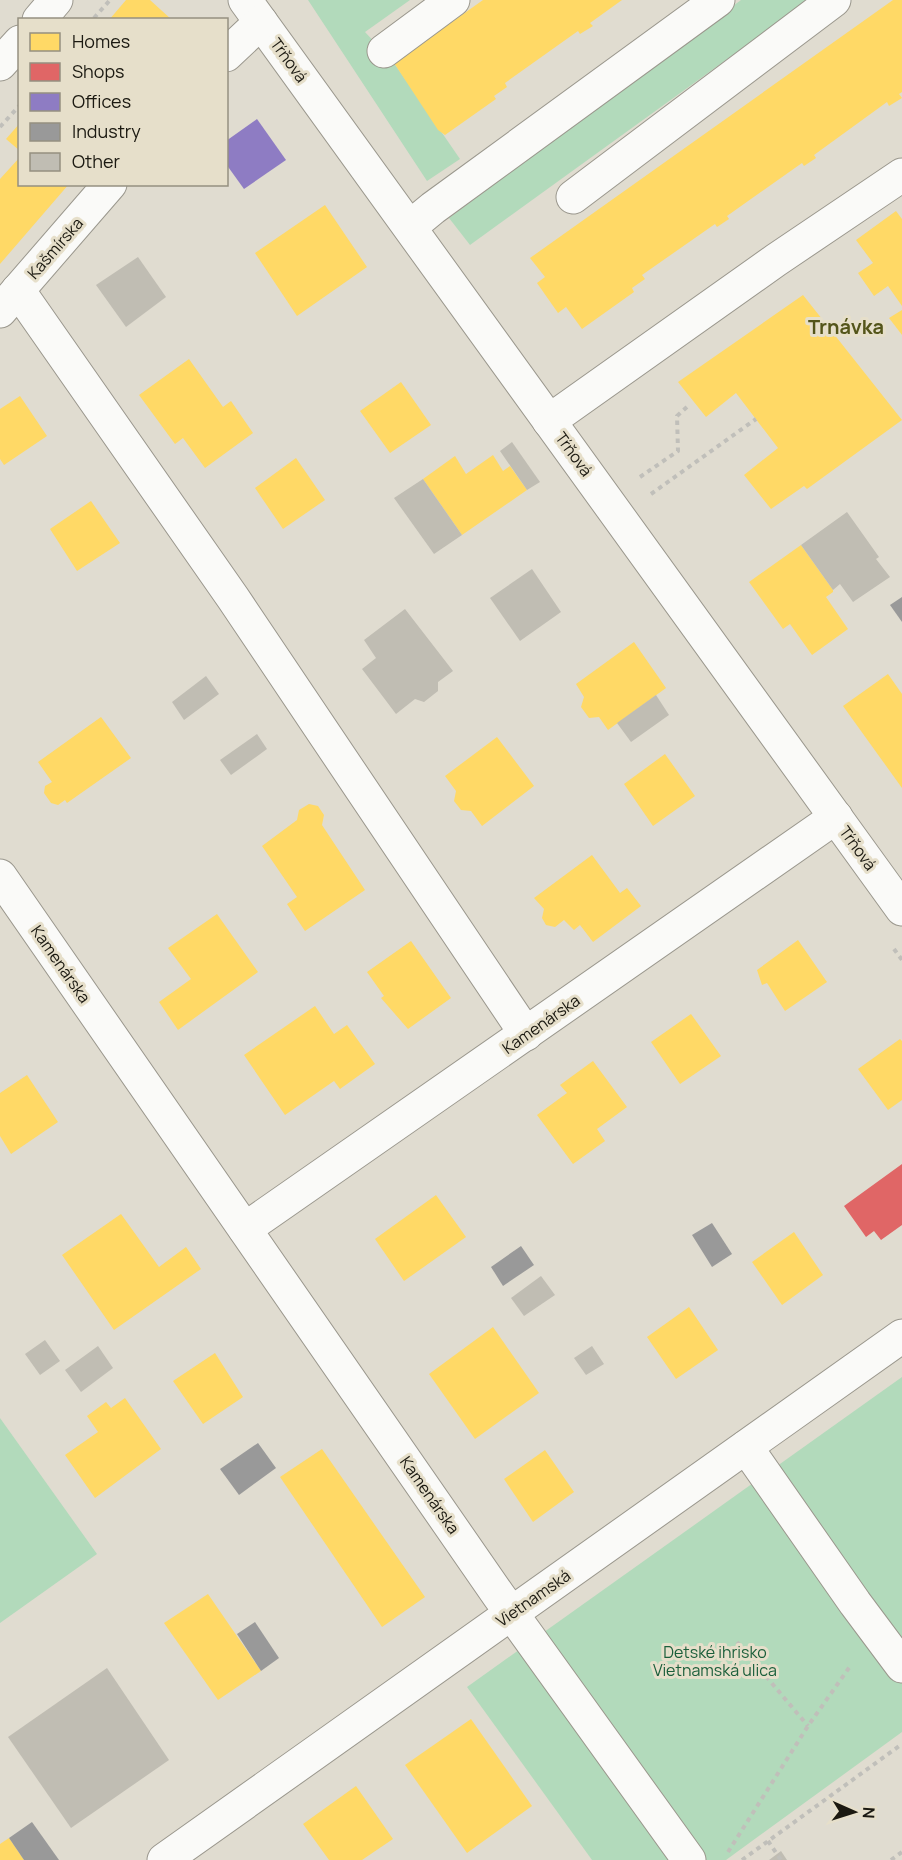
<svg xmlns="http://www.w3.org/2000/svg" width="902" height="1860" viewBox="0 0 902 1860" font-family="Manrope,sans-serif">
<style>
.green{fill:#b2dabb}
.homes{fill:#ffd966}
.shops{fill:#e06666}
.offices{fill:#8e7cc3}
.industry{fill:#999}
.building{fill:#c0bdb3}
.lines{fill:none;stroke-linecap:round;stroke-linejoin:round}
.minor-casing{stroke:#9a978d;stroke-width:35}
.path{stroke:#c0bfba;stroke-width:4;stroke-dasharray:4.5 4.5;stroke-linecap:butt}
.minor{stroke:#fafaf8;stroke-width:33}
.labels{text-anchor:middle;stroke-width:6;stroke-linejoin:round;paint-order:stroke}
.street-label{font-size:16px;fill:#1b1911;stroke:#e6dfca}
.park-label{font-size:16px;fill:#1b5f3b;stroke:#e6dfca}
.quarter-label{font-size:20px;font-weight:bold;fill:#54551a;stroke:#e6dfca}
</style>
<rect width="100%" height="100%" fill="#e0dcd0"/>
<!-- green -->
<g class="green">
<path d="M 308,0 L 410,0 L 365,32 L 394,63 L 460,159 L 427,181 Z"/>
<path d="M 741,0 L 809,0 L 470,245 L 449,218 Z"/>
<path d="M 902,1377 L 902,1732 L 726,1860 L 592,1860 L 467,1687 Z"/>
<path d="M 0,1418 L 97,1554 L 0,1623 Z"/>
</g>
<!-- homes -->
<g class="homes">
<path d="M 126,0 L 150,0 L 172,20 L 109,20 Z"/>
<path d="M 483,0 L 622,0 L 590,23 L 593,26 L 580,34 L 578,31 L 505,83 L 507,87 L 494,96 L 496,99 L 445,135 L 438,130 L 394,63 Z"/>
<path d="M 893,0 L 902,0 L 902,92 L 899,94 L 902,98 L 889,106 L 887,102 L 814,155 L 816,158 L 804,166 L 802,163 L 727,216 L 729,219 L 717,227 L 715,224 L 642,275 L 645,279 L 632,288 L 634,292 L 582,329 L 566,307 L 558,313 L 537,283 L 545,277 L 530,258 Z"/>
<path d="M 20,123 L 20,151 L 6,139 Z"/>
<path d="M 20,157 L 20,184 L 69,184 L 0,264 L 0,179 Z"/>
<path d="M 325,205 L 367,267 L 297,316 L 255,253 Z"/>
<path d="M 896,211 L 902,219 L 902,306 L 888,286 L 874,296 L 858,273 L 873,263 L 856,240 Z"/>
<path d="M 803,295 L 902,420 L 807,489 L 804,486 L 771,509 L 744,475 L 778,448 L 736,393 L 706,417 L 678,382 Z"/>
<path d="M 902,310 L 902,335 L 889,318 Z"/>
<path d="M 189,359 L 223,407 L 231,401 L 253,433 L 205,468 L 183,438 L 175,444 L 139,395 Z"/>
<path d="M 401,382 L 431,425 L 390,453 L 360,411 Z"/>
<path d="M 20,396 L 47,436 L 4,465 L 0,459 L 0,409 Z"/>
<path d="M 493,455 L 503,471 L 510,466 L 527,490 L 462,535 L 423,479 L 455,456 L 466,474 Z"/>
<path d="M 296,458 L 325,500 L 283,529 L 255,488 Z"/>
<path d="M 91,501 L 120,543 L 77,571 L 50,529 Z"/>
<path d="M 801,545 L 833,590 L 833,592 L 826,597 L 848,629 L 812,655 L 790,624 L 783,629 L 749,582 Z"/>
<path d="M 634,642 L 666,688 L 608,730 L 599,717 L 589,718 L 581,707 L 584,697 L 576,684 Z"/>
<path d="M 888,674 L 902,694 L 902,788 L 843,706 Z"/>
<path d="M 101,717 L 131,758 L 67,803 L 65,800 L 58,805 L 51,803 L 44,793 L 45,786 L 52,782 L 38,762 Z"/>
<path d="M 497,737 L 534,786 L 482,826 L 471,811 L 461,810 L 454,801 L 456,791 L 445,776 Z"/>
<path d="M 665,754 L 695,796 L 653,826 L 624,784 Z"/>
<path d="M 309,804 L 318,806 L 324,815 L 322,825 L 365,890 L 305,931 L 287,904 L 297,897 L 262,846 L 297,820 L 299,810 Z"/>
<path d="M 592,855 L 620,893 L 627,888 L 641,906 L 593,942 L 580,925 L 574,930 L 564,920 L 555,927 L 546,925 L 542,918 L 544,909 L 534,898 Z"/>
<path d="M 217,914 L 258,972 L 178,1030 L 159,1002 L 191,979 L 168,948 Z"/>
<path d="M 798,940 L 827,982 L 785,1011 L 767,983 L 762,985 L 757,970 Z"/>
<path d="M 411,941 L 451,998 L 408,1029 L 381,998 L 384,996 L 367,972 Z"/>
<path d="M 315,1006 L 334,1034 L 347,1025 L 375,1064 L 340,1089 L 334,1081 L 285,1115 L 244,1055 Z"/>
<path d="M 691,1014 L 721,1056 L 680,1084 L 651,1042 Z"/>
<path d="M 900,1039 L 902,1041 L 902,1100 L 888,1110 L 858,1069 Z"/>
<path d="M 593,1061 L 627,1107 L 597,1129 L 605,1141 L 573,1164 L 537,1115 L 567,1093 L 560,1085 Z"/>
<path d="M 27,1075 L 58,1122 L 11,1154 L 0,1136 L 0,1093 Z"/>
<path d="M 436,1195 L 466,1237 L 404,1281 L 375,1239 Z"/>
<path d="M 121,1214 L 159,1267 L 186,1247 L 201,1269 L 114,1330 L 62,1255 Z"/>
<path d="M 794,1232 L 823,1275 L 782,1305 L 752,1262 Z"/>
<path d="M 689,1307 L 718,1350 L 676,1379 L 647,1337 Z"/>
<path d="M 493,1327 L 539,1393 L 475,1439 L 429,1374 Z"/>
<path d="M 215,1353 L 243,1397 L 203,1424 L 173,1381 Z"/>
<path d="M 125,1398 L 161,1449 L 95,1498 L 65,1455 L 98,1432 L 87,1416 L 106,1402 L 111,1408 Z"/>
<path d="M 322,1449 L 425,1597 L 382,1627 L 280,1477 Z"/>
<path d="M 545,1450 L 574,1492 L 533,1522 L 504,1479 Z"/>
<path d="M 208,1594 L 261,1671 L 218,1700 L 164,1623 Z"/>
<path d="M 471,1719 L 532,1806 L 467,1853 L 405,1765 Z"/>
<path d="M 356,1786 L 393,1839 L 362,1860 L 329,1860 L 303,1824 Z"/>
<path d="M 9,1838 L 24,1860 L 0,1860 L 0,1844 Z"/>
</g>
<!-- shops -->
<path class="shops" d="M 902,1164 L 902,1225 L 881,1240 L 874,1231 L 866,1237 L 844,1206 Z"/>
<!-- offices -->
<path class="offices" d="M 257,119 L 286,160 L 244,189 L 226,164 L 226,141 Z"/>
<!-- industry -->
<g class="industry">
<path d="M 902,597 L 902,622 L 890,605 Z"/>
<path d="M 712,1223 L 732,1254 L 712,1267 L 692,1235 Z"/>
<path d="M 521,1246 L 534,1265 L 503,1286 L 491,1267 Z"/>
<path d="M 258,1443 L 276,1468 L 239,1495 L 220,1469 Z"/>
<path d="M 255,1622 L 279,1658 L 261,1671 L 237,1634 Z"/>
<path d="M 32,1822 L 59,1860 L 24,1860 L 9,1838 Z"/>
</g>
<!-- building -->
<g class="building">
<path d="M 138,257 L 166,297 L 126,327 L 96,285 Z"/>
<path d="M 512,442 L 540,482 L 527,490 L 500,451 Z"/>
<path d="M 423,479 L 462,535 L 434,554 L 394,498 Z"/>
<path d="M 847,512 L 879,557 L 876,559 L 890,577 L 853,602 L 840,584 L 833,590 L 801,545 Z"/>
<path d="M 532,569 L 561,612 L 520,641 L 490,598 Z"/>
<path d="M 405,609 L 453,671 L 438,682 L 438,691 L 424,702 L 415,699 L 396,714 L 362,669 L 376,658 L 364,640 Z"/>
<path d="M 206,676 L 219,694 L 184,720 L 172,702 Z"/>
<path d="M 656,695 L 669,715 L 631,742 L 617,723 Z"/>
<path d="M 257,734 L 267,749 L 231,775 L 220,760 Z"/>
<path d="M 541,1276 L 555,1295 L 524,1316 L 511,1298 Z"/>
<path d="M 45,1340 L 60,1361 L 40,1375 L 25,1354 Z"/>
<path d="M 98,1346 L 113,1368 L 81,1392 L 65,1370 Z"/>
<path d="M 592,1346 L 604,1364 L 586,1375 L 574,1358 Z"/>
<path d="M 107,1668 L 169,1760 L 71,1828 L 8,1737 Z"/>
<path d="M 781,1851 L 787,1860 L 769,1860 Z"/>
</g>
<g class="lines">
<defs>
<g id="minor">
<path d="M 245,0 L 902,909"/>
<path d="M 39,20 L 56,0"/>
<path d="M 384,51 L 453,0"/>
<path d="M 226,55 L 261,22"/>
<path d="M 0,64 L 20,42"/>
<path d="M 573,197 L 834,0"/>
<path d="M 410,227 L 433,208 L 718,0"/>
<path d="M 18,290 L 233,598 L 526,1034"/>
<path d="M 0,311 L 110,184"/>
<path d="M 549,421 L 776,260 L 902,175"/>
<path d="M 0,876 L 499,1596 L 689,1860"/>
<path d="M 245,1229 L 836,817"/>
<path d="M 746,1447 L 855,1603 L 902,1666"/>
<path d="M 164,1860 L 902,1336"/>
</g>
</defs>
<!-- minor casing -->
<use href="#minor" class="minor-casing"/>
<!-- path -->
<g class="path">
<path d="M 94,18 L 110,0"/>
<path d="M 0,127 L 20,105"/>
<path d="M 640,477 L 678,451 L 677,416 L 689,405"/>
<path d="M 651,494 L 756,419"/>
<path d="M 894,949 L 902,960"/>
<path d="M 737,1642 L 808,1726"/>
<path d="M 768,1841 L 781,1860"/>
<path d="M 728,1852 L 808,1726 L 851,1665"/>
<path d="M 742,1860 L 902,1744"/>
<path d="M 891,1860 L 902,1852"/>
</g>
<!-- minor -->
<use href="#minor" class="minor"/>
</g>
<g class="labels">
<!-- street labels -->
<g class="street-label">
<text transform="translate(289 60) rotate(54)" y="6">Tŕňová</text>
<text transform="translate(55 248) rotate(-49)" y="6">Kašmírska</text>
<text transform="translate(574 454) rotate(54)" y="6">Tŕňová</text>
<text transform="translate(858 848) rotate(54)" y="6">Tŕňová</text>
<text transform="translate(61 964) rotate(55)" y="6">Kamenárska</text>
<text transform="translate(541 1024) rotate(-35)" y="6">Kamenárska</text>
<text transform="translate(430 1495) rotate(55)" y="6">Kamenárska</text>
<text transform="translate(533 1598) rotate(-35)" y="6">Vietnamská</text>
</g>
<!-- park labels -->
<g class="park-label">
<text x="715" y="1658">Detské ihrisko<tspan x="715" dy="18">Vietnamská ulica</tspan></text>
</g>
<!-- quarter labels -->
<g class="quarter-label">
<text x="846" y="334">Trnávka</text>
</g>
</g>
<!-- legend -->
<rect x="18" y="18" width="210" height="168" fill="#e6dfca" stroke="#959080" stroke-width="1.5"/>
<rect x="30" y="33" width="30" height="18" fill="#ffd966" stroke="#959080" stroke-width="1.5"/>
<text x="72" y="48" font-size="18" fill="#1b1911">Homes</text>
<rect x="30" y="63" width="30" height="18" fill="#e06666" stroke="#959080" stroke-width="1.5"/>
<text x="72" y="78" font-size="18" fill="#1b1911">Shops</text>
<rect x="30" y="93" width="30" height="18" fill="#8e7cc3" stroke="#959080" stroke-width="1.5"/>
<text x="72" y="108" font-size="18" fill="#1b1911">Offices</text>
<rect x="30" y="123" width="30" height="18" fill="#999999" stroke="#959080" stroke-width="1.5"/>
<text x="72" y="138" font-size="18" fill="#1b1911">Industry</text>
<rect x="30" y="153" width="30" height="18" fill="#c0bdb3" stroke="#959080" stroke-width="1.5"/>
<text x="72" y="168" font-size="18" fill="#1b1911">Other</text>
<!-- north arrow -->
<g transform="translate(854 1812) rotate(93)" stroke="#e6dfca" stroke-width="4.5" paint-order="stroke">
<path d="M0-4.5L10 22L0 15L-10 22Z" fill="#1b1911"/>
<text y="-9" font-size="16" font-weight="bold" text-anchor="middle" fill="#1b1911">N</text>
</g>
</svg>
